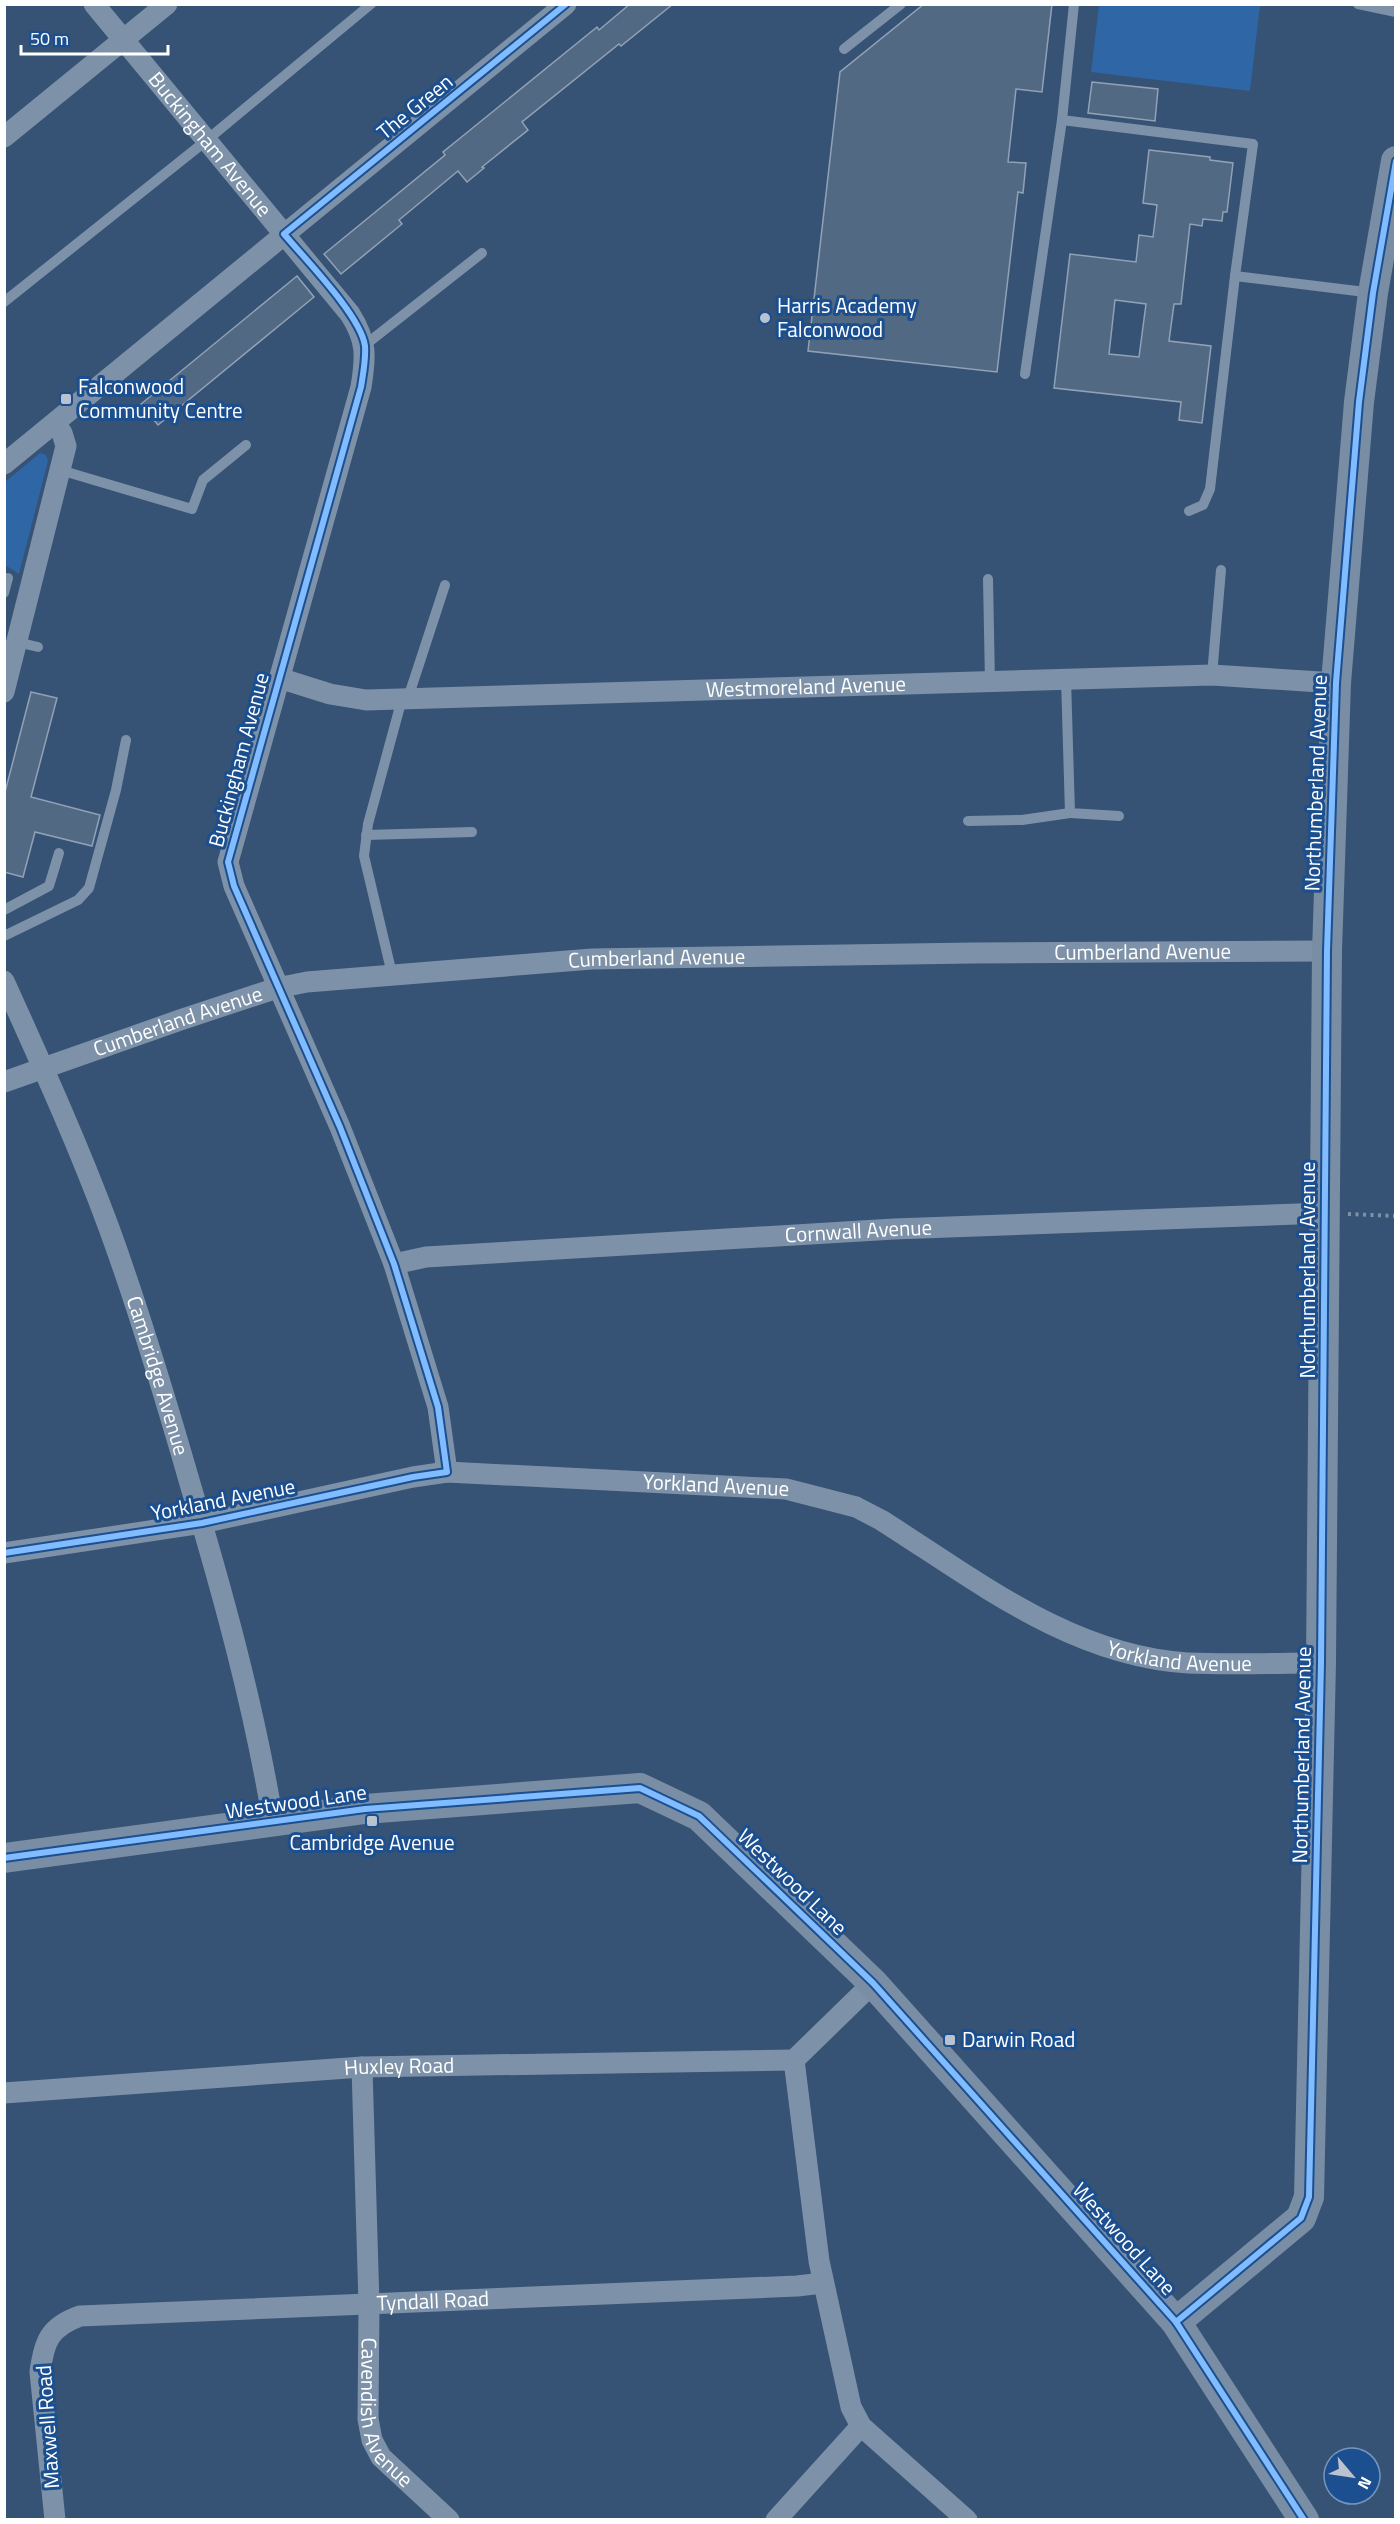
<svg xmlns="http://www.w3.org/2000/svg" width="1400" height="2524" viewBox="0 0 1400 2524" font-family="'Titillium Web',sans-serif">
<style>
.green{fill:#2f66a5}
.building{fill:#526984;stroke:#92a2b6;stroke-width:1.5;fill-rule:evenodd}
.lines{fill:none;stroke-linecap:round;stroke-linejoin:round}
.path{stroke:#7d92a8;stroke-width:4;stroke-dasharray:3 4.5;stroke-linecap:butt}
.lane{stroke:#7d92a8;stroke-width:10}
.street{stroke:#7d92a8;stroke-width:21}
.secondary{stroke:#798da4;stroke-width:30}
.cycleway-casing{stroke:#1b4f8f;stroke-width:10}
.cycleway{stroke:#80bcff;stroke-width:6}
.poi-dot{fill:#b9c2ce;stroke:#1b4f8f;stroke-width:2}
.labels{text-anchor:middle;stroke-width:6;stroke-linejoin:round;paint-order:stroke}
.street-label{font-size:21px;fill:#fff;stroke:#1b4f8f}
.poi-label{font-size:21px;fill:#fff;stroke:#1b4f8f;text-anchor:start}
</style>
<rect width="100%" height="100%" fill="#365274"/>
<!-- green -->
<g class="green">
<path d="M 1099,5 L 1260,5 L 1250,91 L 1091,72 Z"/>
<path d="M 40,453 L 46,455 L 48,461 L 19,574 L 5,565 L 5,482 Z"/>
</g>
<!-- building -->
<g class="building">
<path d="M 630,4 L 673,4 L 621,46 L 619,44 L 522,122 L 528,130 L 482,167 L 484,168 L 467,182 L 458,171 L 399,220 L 402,224 L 341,274 L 324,254 L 445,155 L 443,152 L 459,139 L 597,27 L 599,30 Z"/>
<path d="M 924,4 L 1052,4 L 1042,92 L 1016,89 L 1008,162 L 1026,163 L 1023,193 L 1018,192 L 997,372 L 808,351 L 840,72 Z"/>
<path d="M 1092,82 L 1158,89 L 1155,121 L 1088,113 Z"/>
<path d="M 1149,150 L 1210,157 L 1210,160 L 1233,163 L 1227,212 L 1223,212 L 1222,221 L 1203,219 L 1202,226 L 1190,224 L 1181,304 L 1174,304 L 1169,341 L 1211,346 L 1202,423 L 1179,420 L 1181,402 L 1054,388 L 1070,254 L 1136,262 L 1139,235 L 1153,237 L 1157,205 L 1143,203 ZM 1115,300 L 1146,304 L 1139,357 L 1109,354 Z"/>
<path d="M 297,276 L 314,297 L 158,425 L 141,404 Z"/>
<path d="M 31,692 L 57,698 L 31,797 L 100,815 L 92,846 L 35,832 L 23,877 L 4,872 L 4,796 Z"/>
</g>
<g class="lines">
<!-- path -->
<path class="path" d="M 1348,1214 L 1396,1216"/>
<!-- lane -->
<g class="lane">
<path d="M 1074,4 L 1062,120 L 1253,144 L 1235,276 L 1210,489 L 1203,505 L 1189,511"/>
<path d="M 1358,4 L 1396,12"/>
<path d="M 844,49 L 901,4"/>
<path d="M 1235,276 L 1373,293"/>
<path d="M 4,302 L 207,140 L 371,4"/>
<path d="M 365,345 L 482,253"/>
<path d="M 1025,374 L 1062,120"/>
<path d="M 60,470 L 192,509 L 203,480 L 246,445"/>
<path d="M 988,579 L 990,683"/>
<path d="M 4,593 L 8,578"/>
<path d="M 17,642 L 38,647"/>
<path d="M 1212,675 L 1221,570"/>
<path d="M 1066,679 L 1070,813 L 1119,816"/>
<path d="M 408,698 L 445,585"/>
<path d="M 968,821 L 1022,820 L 1070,813"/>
<path d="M 366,835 L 472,832"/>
<path d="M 4,910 L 49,886 L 59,853"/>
<path d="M 4,936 L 78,900 L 89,888 L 116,790 L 126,740"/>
<path d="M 392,974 L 364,856 L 368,824 L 402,699"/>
</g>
<!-- street -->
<g class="street">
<path id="s1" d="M 94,4 L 350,314 C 367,341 366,356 361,387 L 228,862 L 234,886 L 340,1127 L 394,1264 L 438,1407 L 447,1472"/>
<path d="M 4,137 L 167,4"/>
<path d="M 4,464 L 566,4"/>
<path id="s2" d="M 279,678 L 330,694 L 366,700 L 1212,675 L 1336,683"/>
<path d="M 4,692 L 66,446 L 62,433 L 55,423"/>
<path id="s3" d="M 4,981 C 41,1063 78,1144 109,1228 C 140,1313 166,1400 191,1487 C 224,1597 254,1707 273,1821"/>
<path id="s4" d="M 4,1082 L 180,1020 L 277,988 L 307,982 L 592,959 L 973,953 L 1327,951"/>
<path id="s5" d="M 394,1264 L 426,1257 L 894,1229 L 1325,1213"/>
<path id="s6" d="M 4,1553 L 202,1523 L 413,1477 L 447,1472 L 786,1489 L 856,1507 L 881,1520 C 976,1580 1071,1656 1188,1663 C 1232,1665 1277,1663 1321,1663"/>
<path d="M 794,2060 L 819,2261 L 851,2407 L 861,2426 L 967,2520"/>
<path d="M 794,2060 L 873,1983"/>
<path id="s7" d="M 362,2067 L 369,2305 L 368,2419 L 372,2440 L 381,2457 L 449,2520"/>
<path id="s8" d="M 4,2093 L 362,2067 L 794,2060"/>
<path id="s9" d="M 55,2520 L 40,2372 C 44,2342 49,2327 80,2316 L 797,2286 L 823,2283"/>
<path d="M 776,2520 L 861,2426"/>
</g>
<!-- secondary -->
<g class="secondary">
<path d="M 4,1858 L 365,1809 L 640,1788 L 699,1816 L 873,1983 L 1176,2322 L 1304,2520"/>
<path d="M 1176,2322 L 1301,2218 L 1309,2197 L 1321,1663 L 1327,951 L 1336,683 L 1359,402 L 1373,293 L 1396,161"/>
</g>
<defs>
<g id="cycleway">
<path d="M 4,1553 L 202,1523 L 413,1477 L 447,1472 L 438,1407 L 394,1264 L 340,1127 L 234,886 L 228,862 L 361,387 C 363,374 366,360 365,346 C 361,316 305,259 284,234 L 566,4"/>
<path d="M 4,1858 L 365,1809 L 640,1788 L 699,1816 L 873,1983 L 1176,2322 L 1304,2520"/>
<path d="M 1176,2322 L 1301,2218 L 1309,2197 L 1321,1663 L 1327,951 L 1336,683 L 1359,402 L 1373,293 L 1396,161"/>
</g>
</defs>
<!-- cycleway casing -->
<use href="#cycleway" class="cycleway-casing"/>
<!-- cycleway -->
<use href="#cycleway" class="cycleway"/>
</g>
<!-- markers -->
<g class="poi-dot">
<circle cx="765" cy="318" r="6"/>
<rect x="60" y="393" width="12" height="12" rx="3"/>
<rect x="366" y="1815" width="12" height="12" rx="3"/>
<rect x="944" y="2034" width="12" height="12" rx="3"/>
</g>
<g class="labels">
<!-- street labels -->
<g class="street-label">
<text transform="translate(415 107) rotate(-39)" y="7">The Green</text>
<text dy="7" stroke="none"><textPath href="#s1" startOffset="182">Buckingham Avenue</textPath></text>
<text dy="7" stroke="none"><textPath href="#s2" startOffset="530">Westmoreland Avenue</textPath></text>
<text transform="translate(239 760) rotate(-75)" y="7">Buckingham Avenue</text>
<text transform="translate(1316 783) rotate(-88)" y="7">Northumberland Avenue</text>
<text dy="7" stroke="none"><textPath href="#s4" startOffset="1156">Cumberland Avenue</textPath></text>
<text dy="7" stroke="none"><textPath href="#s4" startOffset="670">Cumberland Avenue</textPath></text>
<text dy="7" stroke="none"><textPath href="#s4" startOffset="184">Cumberland Avenue</textPath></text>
<text dy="7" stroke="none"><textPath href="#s5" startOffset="466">Cornwall Avenue</textPath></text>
<text transform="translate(1308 1270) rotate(-90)" y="7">Northumberland Avenue</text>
<text dy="7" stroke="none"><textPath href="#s3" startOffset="424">Cambridge Avenue</textPath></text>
<text dy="7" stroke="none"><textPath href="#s6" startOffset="720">Yorkland Avenue</textPath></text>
<text transform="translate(223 1500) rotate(-11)" y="7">Yorkland Avenue</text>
<text dy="7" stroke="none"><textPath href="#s6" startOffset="1224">Yorkland Avenue</textPath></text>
<text transform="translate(1302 1755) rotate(-89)" y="7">Northumberland Avenue</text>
<text transform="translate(296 1802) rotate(-8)" y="7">Westwood Lane</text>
<text transform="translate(792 1882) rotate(44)" y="7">Westwood Lane</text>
<text dy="7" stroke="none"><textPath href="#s8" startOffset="396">Huxley Road</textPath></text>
<text transform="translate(1124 2239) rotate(48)" y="7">Westwood Lane</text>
<text dy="7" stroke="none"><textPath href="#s9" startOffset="576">Tyndall Road</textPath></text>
<text dy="7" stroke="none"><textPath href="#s7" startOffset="351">Cavendish Avenue</textPath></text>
<text transform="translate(48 2427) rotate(-94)" y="7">Maxwell Road</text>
</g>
<!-- poi labels -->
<g class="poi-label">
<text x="777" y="313">Harris Academy<tspan x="777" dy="24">Falconwood</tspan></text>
<text x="78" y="394">Falconwood<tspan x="78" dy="24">Community Centre</tspan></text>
<text x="372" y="1850" text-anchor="middle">Cambridge Avenue</text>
<text x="962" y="2047">Darwin Road</text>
</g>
</g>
<!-- border -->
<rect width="1400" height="2524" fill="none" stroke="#ffffff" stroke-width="12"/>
<!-- north arrow -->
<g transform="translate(1352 2476) rotate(119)"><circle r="28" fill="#1b4f8f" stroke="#7695bc" stroke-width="1.5"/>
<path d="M0-4.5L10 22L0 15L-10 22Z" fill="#b9c2ce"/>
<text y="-9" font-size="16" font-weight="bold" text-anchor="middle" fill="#ffffff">N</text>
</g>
<!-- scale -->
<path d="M21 45v9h147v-9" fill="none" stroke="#ffffff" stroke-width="3"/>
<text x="30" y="45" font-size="18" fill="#ffffff" stroke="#1b4f8f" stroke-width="4.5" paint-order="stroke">50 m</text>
</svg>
